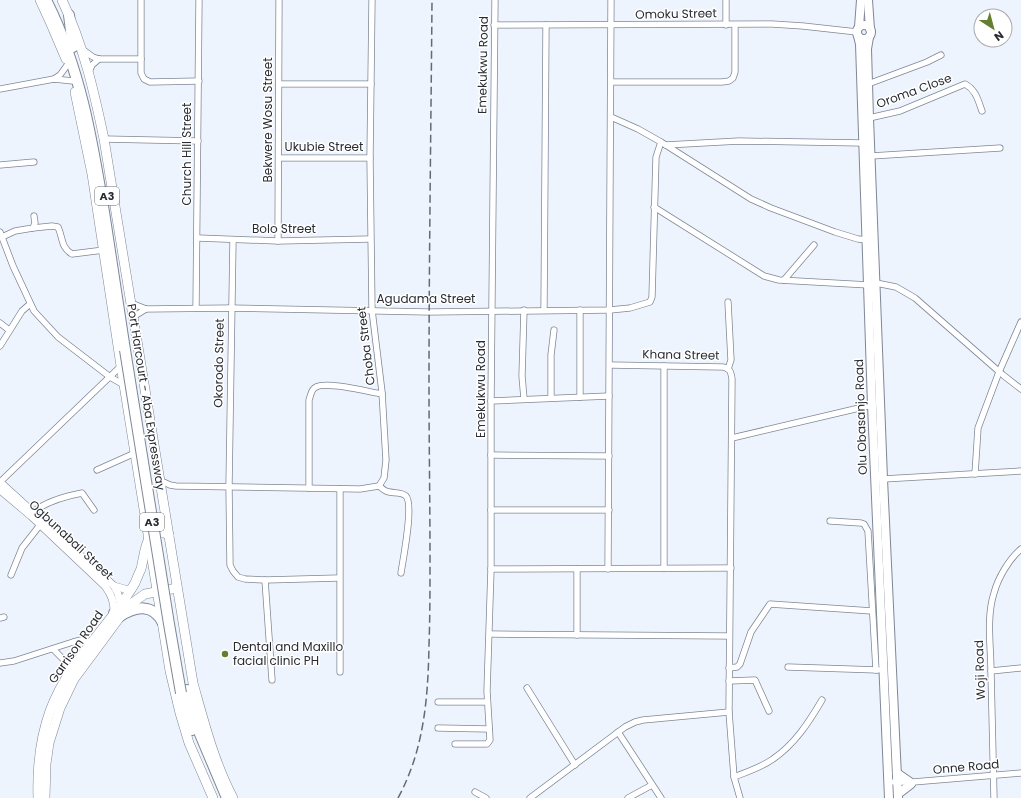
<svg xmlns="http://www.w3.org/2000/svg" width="1021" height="798" viewBox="0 0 1021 798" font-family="Poppins,sans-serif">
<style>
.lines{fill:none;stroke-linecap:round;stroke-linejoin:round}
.minor-casing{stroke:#7f8796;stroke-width:7}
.tertiary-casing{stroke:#7f8796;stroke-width:8}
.secondary-casing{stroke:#7f8796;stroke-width:10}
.primary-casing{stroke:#7f8796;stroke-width:10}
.trunk-casing{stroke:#7f8796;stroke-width:12}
.minor{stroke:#fff;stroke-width:5.5}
.tertiary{stroke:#fff;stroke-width:7}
.secondary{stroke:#fff;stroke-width:8}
.primary{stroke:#fff;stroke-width:9}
.trunk{stroke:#fff;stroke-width:10}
.rail{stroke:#656970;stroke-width:1.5;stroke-dasharray:8 4;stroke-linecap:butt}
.trunk-bridge-casing{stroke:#7f8796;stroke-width:12;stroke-linecap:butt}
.trunk-bridge{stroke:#fff;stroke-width:10}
.poi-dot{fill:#657e31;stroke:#fff;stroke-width:1.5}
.labels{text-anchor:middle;stroke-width:3;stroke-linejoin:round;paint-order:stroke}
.shield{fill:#fff;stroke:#686b6f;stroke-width:1}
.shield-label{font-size:11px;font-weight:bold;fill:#282b31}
.street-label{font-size:12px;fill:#282b31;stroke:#fff}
.poi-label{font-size:12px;fill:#282b31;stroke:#fff;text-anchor:start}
</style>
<rect width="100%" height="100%" fill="#eef4fe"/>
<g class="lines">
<defs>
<g id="minor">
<path d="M 141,0 L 141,73 L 144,79 L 150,82 L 199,81"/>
<path d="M 494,25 L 772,24 L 803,26 L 857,32"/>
<path d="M 726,25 L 726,0"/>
<path d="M 82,49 L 93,57 L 99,59 L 141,59"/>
<path d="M 89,72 L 92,65 L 99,59"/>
<path d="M 54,79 L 60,75 L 68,64"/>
<path d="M 611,82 L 722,82 L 729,81 L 733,78 L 735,72 L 735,25"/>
<path d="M 279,84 L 371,84"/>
<path d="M 868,84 L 927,62 L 941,55"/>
<path d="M 0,89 L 54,79 L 73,81"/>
<path d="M 611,117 L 638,129 L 661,142 L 751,199 L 771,208 L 835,232 L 858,239 L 867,240"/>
<path d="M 869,118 L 900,111 L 965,84 C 976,90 978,100 982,111"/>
<path d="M 104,139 L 198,141"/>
<path d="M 666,145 L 739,141 L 863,143"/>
<path d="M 871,156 L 1000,148"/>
<path d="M 279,158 L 370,158"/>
<path d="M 0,165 L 34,162"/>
<path d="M 654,207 L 764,276 L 779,280 L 869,285"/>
<path d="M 33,228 L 52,226 L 58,227 C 63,238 61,248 72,254 L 104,250"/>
<path d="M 0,232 L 13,266 L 34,311 L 58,337 L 110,377 L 124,385"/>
<path d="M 2,237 L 15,231 L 33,228 L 35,223 L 34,216"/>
<path d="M 198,238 L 278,241 L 370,239"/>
<path d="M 233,240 L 229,486 L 230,565 L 233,571 L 238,577 L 245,579 L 265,580 L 339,578"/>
<path d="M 278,241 L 279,0"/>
<path d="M 784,280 L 814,245"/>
<path d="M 876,283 L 896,287 L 915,298 L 1003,375 L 1021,389"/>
<path d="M 728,302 L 731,360 L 728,369"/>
<path d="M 131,303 L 146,309 L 231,308 L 429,312 L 610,310 L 630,308 L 650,302 L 652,297 L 656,157 L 661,142"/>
<path d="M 196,308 L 199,0"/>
<path d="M 524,310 L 522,376 L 524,399"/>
<path d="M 544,310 L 546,25"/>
<path d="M 133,317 L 146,309"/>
<path d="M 0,323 L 9,330"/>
<path d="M 0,346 L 22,311 L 30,304"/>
<path d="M 610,365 L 723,367 C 730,368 731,372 732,379 L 729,712 L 734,777 L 740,798"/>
<path d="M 580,397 L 580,310"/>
<path d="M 551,398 L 551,355 L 554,330"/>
<path d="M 491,401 L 609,396"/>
<path d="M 732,438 L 872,405"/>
<path d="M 491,455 L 609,456"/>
<path d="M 97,470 L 135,453"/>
<path d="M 975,474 L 978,428 L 999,372 L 1021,322"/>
<path d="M 883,479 L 1021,471"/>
<path d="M 159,480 L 170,485 L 176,486 L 360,489 L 379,486 L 384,478 L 386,460 L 382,392 L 372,310 L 370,158 L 372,0"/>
<path d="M 0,482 L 121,366"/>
<path d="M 379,486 C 381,487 383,490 386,491 C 392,494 401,491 406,496 C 414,505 403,559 401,573"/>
<path d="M 309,488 L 309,400 C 311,395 311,389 316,387 C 328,381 369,392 382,394"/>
<path d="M 491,510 L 609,510"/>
<path d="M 33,512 C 46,502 66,496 82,493 L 94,510"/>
<path d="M 830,521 L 861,523 L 864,524 L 868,531 L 876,670"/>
<path d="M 664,568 L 664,366"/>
<path d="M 491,569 L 731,568"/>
<path d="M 608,569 L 611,0"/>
<path d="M 11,575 L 22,548 L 40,525"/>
<path d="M 265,580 L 272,680"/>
<path d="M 0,618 L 4,617"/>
<path d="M 490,634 L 729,636"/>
<path d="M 577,635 L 577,569"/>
<path d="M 53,649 L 66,662 L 70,671"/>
<path d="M 0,663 L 14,661 L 73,642 L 81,640 L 91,642"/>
<path d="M 788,667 L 878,670"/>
<path d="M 729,668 L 737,667 L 740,664 L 751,632 L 770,604 L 872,611"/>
<path d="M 991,671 L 1021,668"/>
<path d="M 340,672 L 340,489"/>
<path d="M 729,681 L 755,680 L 769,711"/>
<path d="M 527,688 L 575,765"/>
<path d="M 438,702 L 487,702"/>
<path d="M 438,728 L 489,729"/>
<path d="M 618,732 L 661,798"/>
<path d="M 455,744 L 487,744 L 490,740 L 487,691 L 491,569 L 491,401 L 495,0"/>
<path d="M 734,777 C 747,772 762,767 773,759 C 795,744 809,722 822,700"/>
<path d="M 894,782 L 913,782 L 1021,773"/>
<path d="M 475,792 L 486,798"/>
<path d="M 530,798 L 625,727 L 635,722 L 643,720 L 729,712"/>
<path d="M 628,798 L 652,785"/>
<path d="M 994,798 C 993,756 992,714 991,672 C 991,647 986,618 994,593 C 998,578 1009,559 1021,549"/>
</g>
<g id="tertiary">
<path d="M 0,482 L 114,586 L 125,589 L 131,589"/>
<path d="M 0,490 L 31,516 L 105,586 C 112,595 114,602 114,613"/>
<path d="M 114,586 L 118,594 L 121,607"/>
</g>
<g id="secondary">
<path d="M 868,0 L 870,29"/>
<circle cx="864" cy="32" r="7"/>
<path d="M 859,27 L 861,0"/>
<path d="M 858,36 L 860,44 L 872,405 L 889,798"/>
<path d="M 869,37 L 867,49 L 869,118 L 883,479 L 898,798"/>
<path d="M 897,773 L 910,782"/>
<path d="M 898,794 L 911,784"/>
</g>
<g id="primary">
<path d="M 40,0 L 51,24 L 66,59"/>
<path d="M 62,0 C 83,44 94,91 104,139 L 193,683 C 204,722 214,762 233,798"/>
<path d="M 75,92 L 92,174 L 121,366 L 170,671 L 180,713 L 189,743 L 213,798"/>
<path d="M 38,798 C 37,769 40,739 50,711 C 69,659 109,628 135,583 C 137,578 139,573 141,569 C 145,554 145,522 169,535"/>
<path d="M 45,798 L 46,764 L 49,743 L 60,708 L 74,679 L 128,606 L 145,594 L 177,588"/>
</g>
<g id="trunk">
<path d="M 46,0 C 80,67 92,139 104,212 C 111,258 118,304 125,350"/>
<path d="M 69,15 L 73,47"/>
<path d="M 114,613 L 119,617 C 135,606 153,603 163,623"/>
<path d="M 187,690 L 200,734 L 227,798"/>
<path d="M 181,693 L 192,730"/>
</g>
</defs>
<!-- minor casing -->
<use href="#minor" class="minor-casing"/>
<!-- tertiary casing -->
<use href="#tertiary" class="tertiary-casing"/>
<!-- secondary casing -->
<use href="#secondary" class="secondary-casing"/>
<!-- primary casing -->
<use href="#primary" class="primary-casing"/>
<!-- trunk casing -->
<use href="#trunk" class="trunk-casing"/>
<!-- minor -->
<use href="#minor" class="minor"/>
<!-- tertiary -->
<use href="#tertiary" class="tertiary"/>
<!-- secondary -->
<use href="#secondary" class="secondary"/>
<!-- primary -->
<use href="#primary" class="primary"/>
<!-- trunk -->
<use href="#trunk" class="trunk"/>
<!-- rail -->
<path class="rail" d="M 398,798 C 424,750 428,699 429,645 C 430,617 430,589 430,561 C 430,502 429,442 429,383 C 429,256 431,128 432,0"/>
<defs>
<path id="trunk-bridge" d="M 125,350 L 169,624 L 181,693"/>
</defs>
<!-- trunk-bridge casing -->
<use href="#trunk-bridge" class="trunk-bridge-casing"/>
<!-- trunk-bridge -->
<use href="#trunk-bridge" class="trunk-bridge"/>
</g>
<!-- markers -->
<circle class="poi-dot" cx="225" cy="654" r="4"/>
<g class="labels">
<!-- shield labels -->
<g class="shield">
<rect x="95" y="187" width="24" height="18" rx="3"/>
<rect x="140" y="513" width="24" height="18" rx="3"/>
</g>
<g class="shield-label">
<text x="107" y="200">A3</text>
<text x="152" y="526">A3</text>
</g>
<!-- street labels -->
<g class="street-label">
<text transform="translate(676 14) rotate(-1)" y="4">Omoku Street</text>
<text transform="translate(483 65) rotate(-89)" y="4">Emekukwu Road</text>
<text transform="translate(914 91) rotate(-20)" y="4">Oroma Close</text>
<text transform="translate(268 120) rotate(-90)" y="4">Bekwere Wosu Street</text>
<text x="324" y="151">Ukubie Street</text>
<text transform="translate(187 154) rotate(-90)" y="4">Church Hill Street</text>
<text x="284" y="233">Bolo Street</text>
<text x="426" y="303">Agudama Street</text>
<text transform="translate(366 346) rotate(-97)" y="4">Choba Street</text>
<text transform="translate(681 355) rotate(1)" y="4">Khana Street</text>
<text transform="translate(219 363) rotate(-89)" y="4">Okorodo Street</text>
<text transform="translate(481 389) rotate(-90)" y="4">Emekukwu Road</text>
<text transform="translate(146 397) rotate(81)" y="4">Port Harcourt - Aba Expressway</text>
<text transform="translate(861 417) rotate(-92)" y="4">Olu Obasanjo Road</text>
<text transform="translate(71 540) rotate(43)" y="4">Ogbunabali Street</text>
<text transform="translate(76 647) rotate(-55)" y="4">Garrison Road</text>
<text transform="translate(980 670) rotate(-92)" y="4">Woji Road</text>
<text transform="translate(966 767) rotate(-5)" y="4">Onne Road</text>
</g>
<!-- poi labels -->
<g class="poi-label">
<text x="233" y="651">Dental and Maxillo<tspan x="233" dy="14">facial clinic PH</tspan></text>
</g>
</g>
<!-- north arrow -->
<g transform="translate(993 28) rotate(144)"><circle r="19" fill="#ffffff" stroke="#a9aaad"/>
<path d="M0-3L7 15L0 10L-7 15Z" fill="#657e31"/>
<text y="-6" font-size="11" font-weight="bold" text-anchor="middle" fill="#282b31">N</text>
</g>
</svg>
